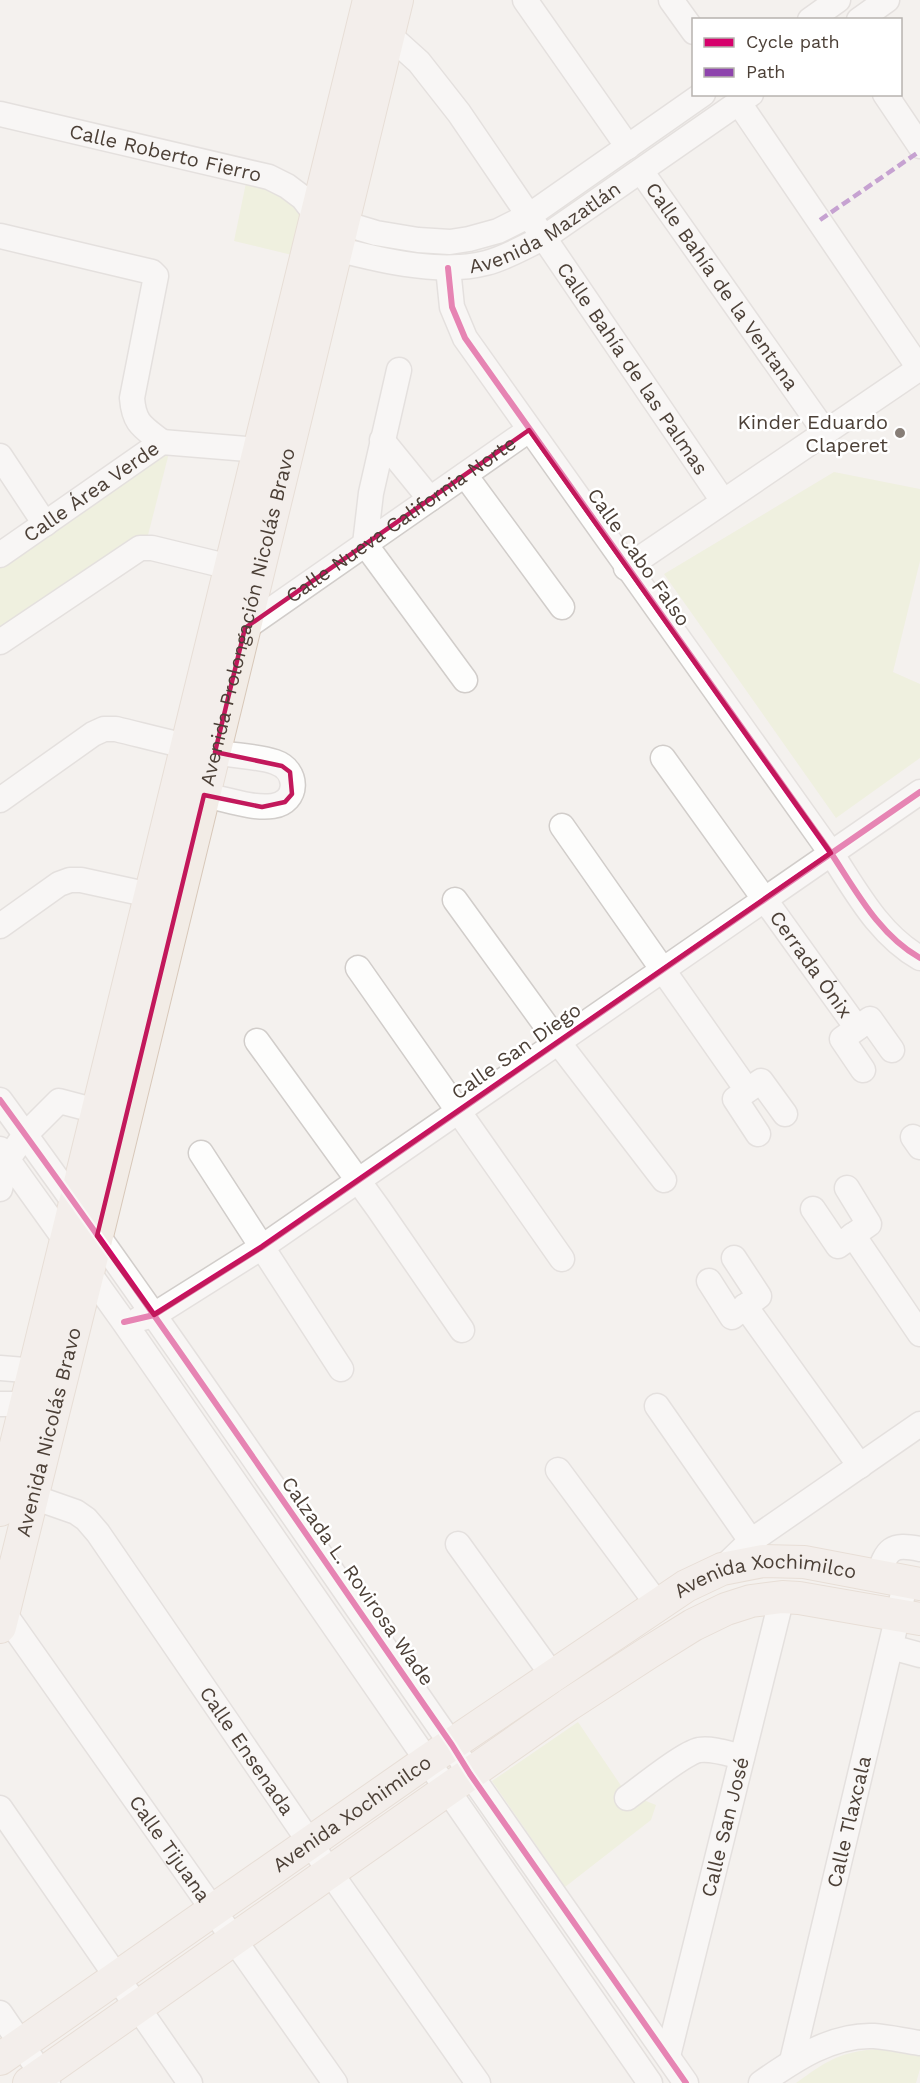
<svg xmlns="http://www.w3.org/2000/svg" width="920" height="2083" viewBox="0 0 920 2083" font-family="'Work Sans',sans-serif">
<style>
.green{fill:#e9efcc}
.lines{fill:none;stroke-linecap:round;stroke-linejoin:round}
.minor-casing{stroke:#d1cdca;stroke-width:27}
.major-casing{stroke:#d8c8b9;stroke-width:34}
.minor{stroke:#fdfdfc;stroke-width:24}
.major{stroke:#f2ece6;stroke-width:32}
.quiet{stroke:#8e44ad;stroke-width:4.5;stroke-dasharray:9 4.5;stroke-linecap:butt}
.cycleway-casing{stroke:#fff;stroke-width:10}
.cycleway{stroke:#d6006c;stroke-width:6}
.marked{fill:none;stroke:#c2185b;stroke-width:4.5;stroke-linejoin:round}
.poi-dot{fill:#877e77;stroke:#fff;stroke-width:2}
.labels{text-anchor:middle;stroke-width:5;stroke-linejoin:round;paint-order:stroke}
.street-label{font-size:20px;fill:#4c4037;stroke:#fff}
.poi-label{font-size:20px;fill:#4c4037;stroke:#fff;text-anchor:end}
</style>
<rect width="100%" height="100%" fill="#f4f1ee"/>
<!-- green -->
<g class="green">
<path d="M 247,178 L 309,207 L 296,256 L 234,241 Z"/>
<path d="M 171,445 L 145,547 L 0,641 L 0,555 Z"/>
<path d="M 834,472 L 920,489 L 920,561 L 893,672 L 920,684 L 920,758 L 836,818 L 664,574 Z"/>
<path d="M 578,1722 L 626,1793 L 656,1805 L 651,1820 L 565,1887 L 492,1781 Z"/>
<path d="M 876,2049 L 906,2052 L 920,2056 L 920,2069 L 916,2083 L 796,2083 C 825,2062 839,2052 876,2049 Z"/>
</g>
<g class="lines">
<defs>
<g id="minor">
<path d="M 525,0 L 628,147"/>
<path d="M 671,0 L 694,32"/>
<path d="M 810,20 L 838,0"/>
<path d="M 859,20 L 887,0"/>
<path id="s1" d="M 389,35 L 419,62 L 459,113 L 723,501"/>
<path d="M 885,94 L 920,146"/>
<path d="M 739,103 L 919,368"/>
<path id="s2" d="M 0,114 L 269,177 L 287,186 L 303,198 L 316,215 L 376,233 L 418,240 L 450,242 L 469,239 L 498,231 L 530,215 L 703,94"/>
<path id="s3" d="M 641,171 L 825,432"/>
<path d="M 0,236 L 152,272 L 156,276 L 132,398 C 134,424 143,427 162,442"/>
<path id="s4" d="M 321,245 C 370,258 436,276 486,263 C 506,258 526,246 545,237 L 751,94"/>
<path d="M 448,268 L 452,307 L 465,338 L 831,853 C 856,891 879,935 920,958"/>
<path d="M 399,370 L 371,493 L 365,544 L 465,680"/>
<path d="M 382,440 L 430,499"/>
<path d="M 0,456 L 45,524"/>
<path d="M 465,475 L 562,607"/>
<path id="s5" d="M 0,555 L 162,442 L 259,450"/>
<path d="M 626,568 L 920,368"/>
<path id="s6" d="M 245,628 L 529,430"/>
<path d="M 0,642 L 140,548 L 152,548 L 230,567"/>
<path id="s7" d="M 663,758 L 857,1028"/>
<path d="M 0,800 L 93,734 L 104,729 L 116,729 C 149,737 182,746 215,752 C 235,756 257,756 275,762 C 299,770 299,802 273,806 C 251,809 226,799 204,795"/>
<path d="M 562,826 L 747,1090"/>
<path d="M 455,900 L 558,1042 L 664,1180"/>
<path d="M 0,926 L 59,884 L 70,880 L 81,880 L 150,895"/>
<path d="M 358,968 L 562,1259"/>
<path d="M 257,1041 L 378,1208 L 462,1330"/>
<path d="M 863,1070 L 842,1039 L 870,1019 L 892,1050"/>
<path d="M 0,1100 C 155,1312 302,1529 452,1745 L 470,1774 L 686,2083"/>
<path d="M 758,1134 L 735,1099 L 761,1081 L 785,1114"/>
<path d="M 913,1137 L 920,1147"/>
<path d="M 0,1149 L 124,1322 L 650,2083"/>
<path d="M 201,1153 L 341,1369"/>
<path d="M 0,1189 L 7,1160 L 25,1135 L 59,1101 L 97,1111"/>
<path d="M 813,1209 L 838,1246 L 869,1224 L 847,1188"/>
<path d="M 853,1235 L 920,1334"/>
<path d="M 709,1281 L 732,1317 L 759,1296 L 734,1258"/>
<path d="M 745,1306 L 860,1466"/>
<path d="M 139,1319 L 154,1315 L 262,1247 L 920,792"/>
<path d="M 0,1368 L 49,1372"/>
<path d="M 0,1404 L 43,1404"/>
<path d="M 657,1406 L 751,1541"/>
<path d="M 558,1470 L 658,1605"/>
<path id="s8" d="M 16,1491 L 76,1512 L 86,1519 L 98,1533 L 330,1872 L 478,2083"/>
<path d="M 458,1544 L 553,1676"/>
<path d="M 722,1569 L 751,1541 L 920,1424"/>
<path d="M 878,1576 C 887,1549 891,1543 920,1549"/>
<path id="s9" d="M 4,1613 L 335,2083"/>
<path d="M 891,1647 L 920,1655"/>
<path d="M 627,1798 C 642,1787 684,1753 699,1750 C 713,1748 729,1754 742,1757"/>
<path d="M 0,1808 L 190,2083"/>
<path d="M 0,2013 L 48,2083"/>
<path id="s10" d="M 668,2056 L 782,1597"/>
<path id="s11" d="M 792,2061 L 906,1581"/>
<path d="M 761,2083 C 794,2060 832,2034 874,2036 C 889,2037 905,2041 920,2043"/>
</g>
<g id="major">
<path d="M 0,1510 L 369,0"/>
<path id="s12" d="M 0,1627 L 97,1236 L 397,0"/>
<path id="s13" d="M 0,2059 L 427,1761 L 686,1586 L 722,1569 L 763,1561 L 804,1562 L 920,1584"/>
<path d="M 29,2083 L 568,1705 L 648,1653 L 693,1625 L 726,1609 L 751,1601 L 782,1597 L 799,1598 L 920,1619"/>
</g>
</defs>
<!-- minor casing -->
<use href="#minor" class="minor-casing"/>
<!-- major casing -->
<use href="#major" class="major-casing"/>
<!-- minor -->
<use href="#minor" class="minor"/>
<!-- major -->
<use href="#major" class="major"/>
<!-- quiet -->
<path class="quiet" d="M 820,220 L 920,151"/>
<defs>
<g id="cycleway">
<path d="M 448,268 L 452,307 L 465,338 L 831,853 C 856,891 879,935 920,958"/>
<path d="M 0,1100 C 155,1312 302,1529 452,1745 L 470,1774 L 686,2083"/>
<path d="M 124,1322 L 154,1315 L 262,1247 L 920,792"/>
</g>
</defs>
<!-- cycleway casing -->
<use href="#cycleway" class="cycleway-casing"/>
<!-- cycleway -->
<use href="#cycleway" class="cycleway"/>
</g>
<!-- marked area -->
<path d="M0 0H920V2083H0ZM 529,430 L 831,853 L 262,1247 L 154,1315 L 97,1236 L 204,795 L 262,807 L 285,802 L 292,794 L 290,772 L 282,766 L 215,752 L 245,628 Z" fill="#f4f1ee" fill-opacity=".55" fill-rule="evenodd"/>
<path class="marked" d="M 529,430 L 831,853 L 262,1247 L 154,1315 L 97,1236 L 204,795 L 262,807 L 285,802 L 292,794 L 290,772 L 282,766 L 215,752 L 245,628 Z"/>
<!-- markers -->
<circle class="poi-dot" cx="900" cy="433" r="6"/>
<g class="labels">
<!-- street labels -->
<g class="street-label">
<text dy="7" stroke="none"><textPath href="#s2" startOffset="170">Calle Roberto Fierro</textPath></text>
<text dy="7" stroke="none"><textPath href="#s4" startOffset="236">Avenida Mazatlán</textPath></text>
<text dy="7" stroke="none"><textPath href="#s3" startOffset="141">Calle Bahía de la Ventana</textPath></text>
<text dy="7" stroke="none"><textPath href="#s1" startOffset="414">Calle Bahía de las Palmas</textPath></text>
<text dy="7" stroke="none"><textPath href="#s5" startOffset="111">Calle Área Verde</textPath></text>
<text dy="7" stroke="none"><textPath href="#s6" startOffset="190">Calle Nueva California Norte</textPath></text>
<text transform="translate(639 557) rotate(55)" y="7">Calle Cabo Falso</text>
<text dy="7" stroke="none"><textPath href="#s12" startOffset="1040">Avenida Prolongación Nicolás Bravo</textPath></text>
<text dy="7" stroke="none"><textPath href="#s7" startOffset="254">Cerrada Ónix</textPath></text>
<text transform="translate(516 1051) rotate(-35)" y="7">Calle San Diego</text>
<text dy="7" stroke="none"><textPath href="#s12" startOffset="201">Avenida Nicolás Bravo</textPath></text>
<text transform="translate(358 1581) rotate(55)" y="7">Calzada L. Rovirosa Wade</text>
<text dy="7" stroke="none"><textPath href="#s13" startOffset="915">Avenida Xochimilco</textPath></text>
<text dy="7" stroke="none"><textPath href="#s8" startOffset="358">Calle Ensenada</textPath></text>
<text dy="7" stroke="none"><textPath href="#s13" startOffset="429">Avenida Xochimilco</textPath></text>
<text dy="7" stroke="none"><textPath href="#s11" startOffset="246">Calle Tlaxcala</textPath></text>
<text dy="7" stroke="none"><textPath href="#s10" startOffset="236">Calle San José</textPath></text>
<text dy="7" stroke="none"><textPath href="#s9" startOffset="288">Calle Tijuana</textPath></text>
</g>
<!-- poi labels -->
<g class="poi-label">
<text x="888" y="429">Kinder Eduardo<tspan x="888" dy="23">Claperet</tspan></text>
</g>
</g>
<!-- legend -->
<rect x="692" y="18" width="210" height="78" fill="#ffffff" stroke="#b7b3af" stroke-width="1.5"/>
<rect x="704" y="38" width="30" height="9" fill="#d6006c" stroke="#b7b3af" stroke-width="1.5"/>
<text x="746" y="48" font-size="18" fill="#4c4037">Cycle path</text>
<rect x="704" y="68" width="30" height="9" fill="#8e44ad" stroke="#b7b3af" stroke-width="1.5"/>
<text x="746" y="78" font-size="18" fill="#4c4037">Path</text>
</svg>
